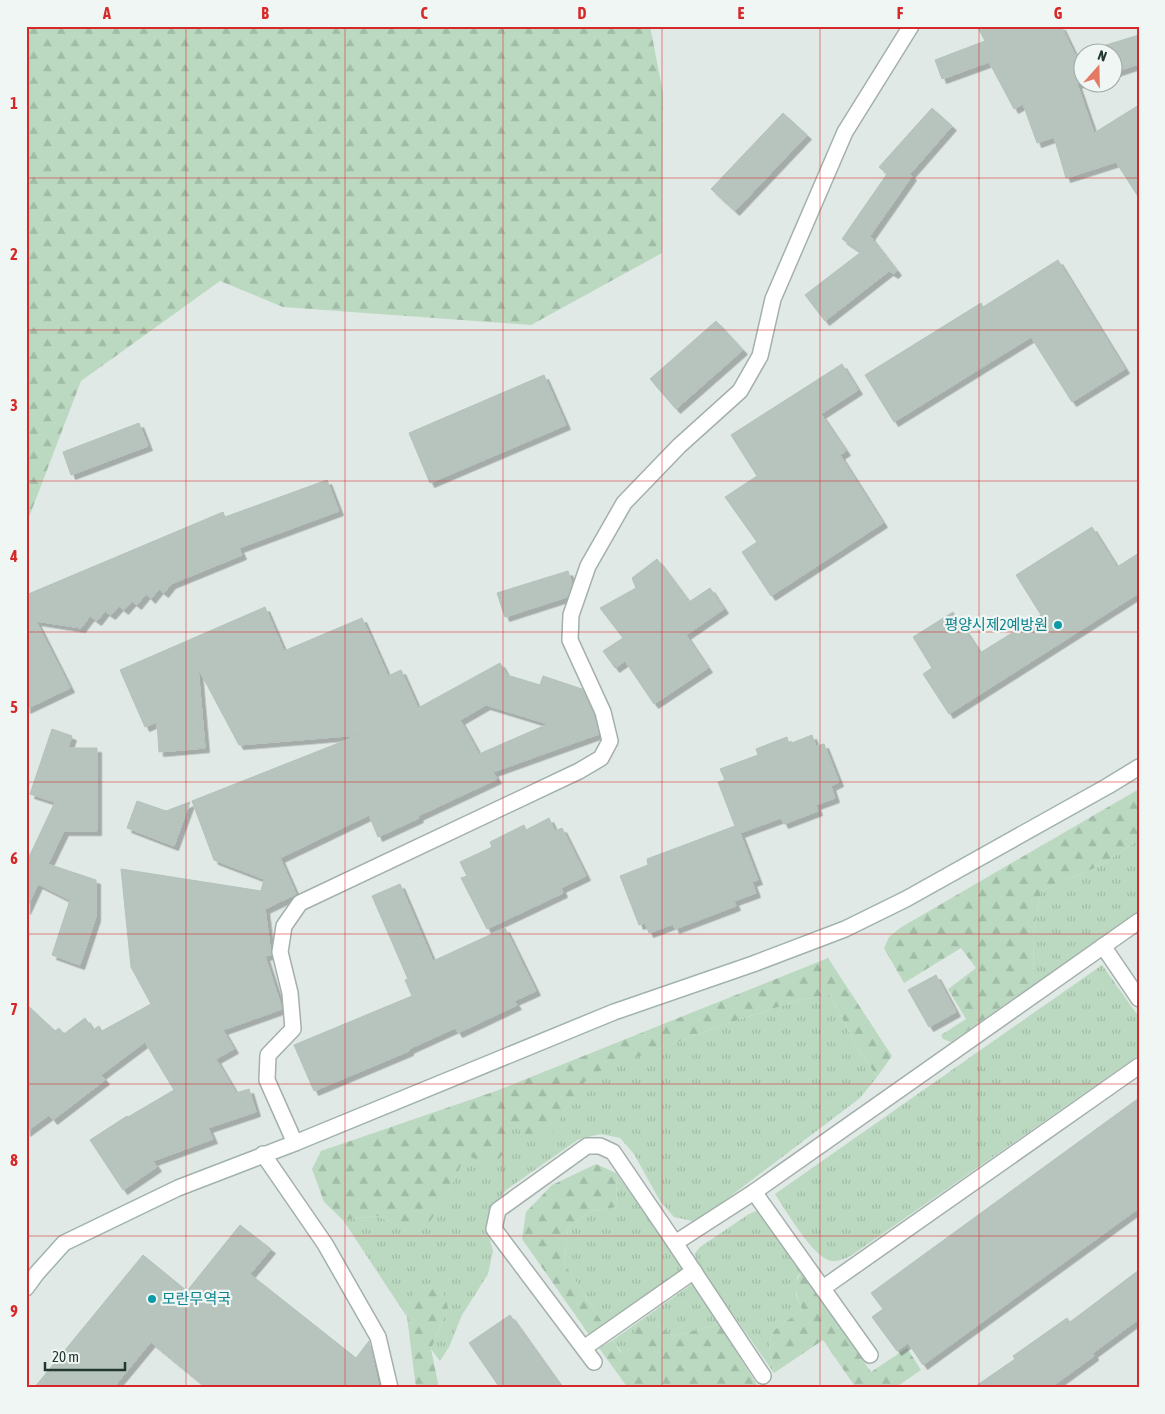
<svg xmlns="http://www.w3.org/2000/svg" width="1165" height="1414" viewBox="0 0 1165 1414" font-family="'Asap Condensed','Noto Sans KR',sans-serif">
<style>
.grass{fill:url(#grass-tufts)}
.forest{fill:url(#forest-firs)}
.building{fill:#b6c4bd;stroke:#b3c2bb;fill-rule:evenodd;filter:url(#shadow)}
.lines{fill:none;stroke-linecap:round;stroke-linejoin:round}
.street-casing{stroke:#a4b0ab;stroke-width:18}
.secondary-casing{stroke:#a1b4ab;stroke-width:18}
.street{stroke:#fff;stroke-width:15}
.secondary{stroke:#fff;stroke-width:15}
.grid{fill:none;stroke:#d62828;stroke-width:1;stroke-opacity:0.55}
.culture-dot{fill:#0f9aa8;stroke:#f0f6f3;stroke-width:2}
.labels{text-anchor:middle;stroke-width:4.5;stroke-linejoin:round;paint-order:stroke}
.culture-label{font-size:15px;fill:#0d838f;stroke:#f0f6f3;text-anchor:end}
.neatline{fill:none;stroke:#d62828;stroke-width:2}
.grid-label{font-size:16px;text-anchor:middle;font-weight:bold;fill:#d62828}
</style>
<defs>
<pattern id="grass-tufts" width="24" height="20" patternUnits="userSpaceOnUse" patternTransform="scale(1.25)"><rect width="24" height="20" fill="#bbd9c1"/><path d="M3 7l-1-3M5 7V3M7 7l1-3M15 17l-1-3M17 17v-4M19 17l1-3" fill="none" stroke="#a0bba6"/></pattern>
<pattern id="forest-firs" width="22" height="20" patternUnits="userSpaceOnUse" patternTransform="scale(1.25)"><rect width="22" height="20" fill="#bbd9c1"/><path d="M5 1l3.5 6h-7zM16 11l3.5 6h-7z" fill="#a0bba6"/></pattern>
<filter id="shadow"><feDropShadow dx="4.5" dy="4.5" stdDeviation="0" flood-color="#0004"/></filter>
</defs>
<rect width="100%" height="100%" fill="#e0e9e5"/>
<!-- grass -->
<g class="grass">
<path d="M 1139,840 L 1139,911 L 1034,984 L 1033,934 L 1041,891 L 1099,866 Z"/>
<path d="M 1102,965 L 1139,1017 L 1138,1056 L 852,1255 C 844,1259 834,1264 826,1259 C 809,1250 786,1211 775,1194 Z"/>
<path d="M 830,994 L 854,1042 L 877,1077 L 860,1098 L 699,1220 L 692,1221 L 674,1217 L 660,1201 L 634,1154 L 620,1138 L 601,1134 L 579,1139 L 506,1190 L 497,1202 L 488,1232 L 493,1251 L 488,1274 L 462,1315 L 449,1347 L 440,1361 L 431,1349 L 448,1308 L 406,1309 L 407,1317 L 343,1220 L 378,1216 L 399,1227 L 447,1195 L 466,1154 L 509,1121 L 550,1136 L 566,1107 L 589,1075 L 717,1027 L 793,1002 Z"/>
<path d="M 616,1173 L 685,1270 L 604,1325 L 564,1263 L 568,1228 L 591,1211 L 617,1207 Z"/>
<path d="M 756,1211 L 763,1216 L 802,1272 L 797,1277 L 796,1295 L 802,1309 C 794,1317 780,1324 774,1331 C 765,1342 772,1361 774,1373 L 696,1261 L 695,1253 L 700,1247 L 749,1214 Z"/>
<path d="M 692,1284 L 719,1324 L 674,1336 L 656,1325 L 629,1349 L 622,1353 L 613,1340 Z"/>
</g>
<!-- forest -->
<g class="forest">
<path d="M 26,26 L 650,26 L 663,93 L 662,253 L 531,325 L 283,307 L 220,281 L 81,381 L 26,525 Z"/>
<path d="M 1139,789 L 1139,840 L 1099,866 L 1041,891 L 1033,934 L 1034,984 L 951,1042 L 943,1039 L 941,1035 L 966,1019 L 948,989 L 976,968 L 961,948 L 904,983 L 884,948 L 889,937 L 900,928 Z"/>
<path d="M 828,958 L 892,1056 L 877,1077 L 854,1042 L 830,994 L 793,1002 L 717,1027 L 590,1075 L 566,1107 L 551,1136 L 529,1137 L 509,1122 L 507,1151 L 491,1166 L 466,1155 L 447,1195 L 427,1226 L 399,1227 L 378,1216 L 343,1220 L 324,1202 L 312,1169 L 321,1151 L 496,1091 Z"/>
<path d="M 596,1164 L 616,1173 L 617,1207 L 591,1211 L 568,1228 L 564,1263 L 604,1325 L 590,1336 L 522,1239 L 526,1212 L 552,1185 Z"/>
<path d="M 802,1272 L 871,1372 L 907,1348 L 921,1370 L 895,1388 L 856,1388 L 823,1340 L 774,1373 C 772,1361 765,1342 774,1331 C 780,1324 794,1317 802,1309 C 797,1296 791,1284 802,1272 Z"/>
<path d="M 418,1286 L 443,1290 L 448,1308 L 431,1349 L 439,1388 L 416,1388 L 406,1309 Z"/>
<path d="M 638,1323 L 656,1325 L 674,1336 L 719,1324 L 759,1388 L 628,1388 L 599,1348 L 613,1340 L 621,1353 L 629,1349 Z"/>
</g>
<!-- building -->
<g class="building">
<path d="M 977,26 L 1061,26 L 1075,55 L 1082,53 L 1082,82 L 1077,84 L 1094,133 L 1139,105 L 1139,198 L 1116,162 L 1066,178 L 1054,137 L 1037,143 L 1023,104 L 1014,109 L 989,62 L 942,79 L 935,60 L 985,41 Z"/>
<path d="M 1139,35 L 1139,64 L 1112,73 L 1112,52 L 1083,52 Z"/>
<path d="M 932,108 L 952,126 L 910,174 L 912,176 L 870,236 L 897,271 L 894,274 L 889,271 L 825,321 L 805,295 L 861,252 L 842,239 L 887,174 L 879,167 Z"/>
<path d="M 783,113 L 807,135 L 735,211 L 711,189 Z"/>
<path d="M 1058,260 L 1125,369 L 1072,402 L 1031,337 L 894,422 L 865,375 L 981,303 L 983,307 Z"/>
<path d="M 716,321 L 743,350 L 676,409 L 650,379 Z"/>
<path d="M 842,364 L 858,390 L 821,414 L 846,451 L 840,455 L 883,523 L 771,596 L 742,552 L 757,542 L 725,497 L 757,476 L 731,435 Z"/>
<path d="M 544,375 L 566,425 L 430,483 L 409,433 Z"/>
<path d="M 139,423 L 148,446 L 71,475 L 63,452 Z"/>
<path d="M 327,480 L 339,511 L 239,548 L 242,555 L 171,584 L 164,593 L 159,589 L 151,599 L 146,594 L 137,605 L 132,601 L 124,610 L 119,606 L 111,615 L 105,611 L 97,621 L 90,616 L 81,628 L 36,621 L 70,688 L 26,709 L 26,595 L 223,512 L 225,517 Z"/>
<path d="M 1092,527 L 1117,567 L 1139,553 L 1139,593 L 949,714 L 923,674 L 932,668 L 913,637 L 953,612 L 980,653 L 1041,615 L 1016,575 Z"/>
<path d="M 657,559 L 689,602 L 710,588 L 724,609 L 686,635 L 708,668 L 654,704 L 625,661 L 615,668 L 603,651 L 623,638 L 600,608 L 636,588 L 632,578 Z"/>
<path d="M 568,571 L 572,584 L 567,597 L 505,617 L 497,593 Z"/>
<path d="M 265,607 L 284,651 L 362,618 L 388,676 L 401,670 L 418,708 L 500,663 L 507,675 L 540,685 L 543,676 L 582,689 L 594,715 L 599,734 L 493,772 L 497,779 L 418,816 L 419,818 L 378,837 L 369,815 L 280,858 L 296,894 L 265,909 L 271,955 L 265,956 L 282,1009 L 223,1030 L 234,1049 L 216,1059 L 236,1093 L 249,1089 L 256,1112 L 208,1128 L 213,1139 L 153,1161 L 157,1167 L 123,1190 L 90,1140 L 127,1116 L 128,1117 L 174,1090 L 145,1042 L 101,1075 L 105,1080 L 53,1120 L 49,1115 L 26,1132 L 26,1004 L 55,1031 L 59,1028 L 64,1034 L 85,1018 L 93,1030 L 99,1026 L 102,1031 L 151,1004 L 131,967 L 121,869 L 261,891 L 264,879 L 214,860 L 192,801 L 359,735 L 239,745 L 198,668 L 205,748 L 159,752 L 157,722 L 145,727 L 120,670 ZM 486,705 L 548,724 L 479,754 L 460,720 Z"/>
<path d="M 52,729 L 72,736 L 68,748 L 97,748 L 97,831 L 64,831 L 48,864 L 96,880 L 96,917 L 80,965 L 52,955 L 70,900 L 38,884 L 26,910 L 26,856 L 29,857 L 55,802 L 30,794 Z"/>
<path d="M 812,735 L 816,746 L 824,744 L 839,782 L 831,786 L 835,798 L 816,805 L 818,811 L 784,824 L 781,818 L 740,833 L 758,880 L 752,882 L 756,893 L 734,901 L 736,906 L 675,929 L 673,924 L 649,933 L 645,923 L 639,925 L 620,876 L 648,865 L 647,859 L 735,826 L 718,782 L 725,780 L 720,769 L 758,755 L 756,749 L 787,737 L 789,744 Z"/>
<path d="M 137,801 L 166,811 L 190,802 L 174,846 L 127,828 Z"/>
<path d="M 549,818 L 555,831 L 562,828 L 586,876 L 561,888 L 563,893 L 487,929 L 461,878 L 467,876 L 460,862 L 492,847 L 490,842 L 524,825 L 526,830 Z"/>
<path d="M 400,884 L 433,961 L 505,928 L 536,991 L 514,1001 L 517,1005 L 458,1033 L 455,1028 L 409,1049 L 409,1051 L 314,1091 L 294,1045 L 412,996 L 405,980 L 408,979 L 372,896 Z"/>
<path d="M 936,975 L 956,1012 L 929,1027 L 908,990 Z"/>
<path d="M 1139,1098 L 1139,1208 L 923,1365 L 908,1343 L 897,1351 L 872,1317 L 883,1309 L 871,1293 Z"/>
<path d="M 240,1225 L 271,1249 L 250,1274 L 356,1358 L 369,1341 L 379,1388 L 207,1388 L 151,1342 L 113,1388 L 34,1388 L 143,1255 L 187,1291 Z"/>
<path d="M 1139,1270 L 1139,1319 L 1093,1353 L 1094,1356 L 1050,1388 L 973,1388 L 1015,1359 L 1013,1356 L 1067,1318 L 1070,1322 Z"/>
<path d="M 510,1315 L 562,1388 L 500,1388 L 469,1343 Z"/>
</g>
<g class="lines">
<defs>
<g id="street">
<path d="M 1103,946 L 1139,999"/>
<path d="M 295,1143 L 267,1080 L 268,1055 L 293,1029 L 290,993 L 280,952 L 284,926 L 300,903 L 579,771 L 601,758 L 610,741 L 603,712 L 570,640 L 571,615 L 588,566 L 624,503 L 679,446 L 740,391 L 760,356 L 773,299 L 845,132 L 911,26"/>
<path d="M 263,1154 L 325,1244 L 378,1337 L 390,1388"/>
<path d="M 754,1192 L 870,1355"/>
<path d="M 675,1243 L 763,1376"/>
<path d="M 823,1288 L 1139,1066"/>
<path d="M 584,1348 L 694,1271"/>
<path d="M 594,1362 L 494,1229 L 498,1210 L 587,1146 L 600,1146 L 613,1152 L 675,1243 L 754,1192 L 1139,921"/>
</g>
<path id="secondary" d="M 26,1288 L 37,1273 L 64,1243 L 178,1188 L 295,1143 L 614,1012 L 753,964 L 845,929 L 906,899 L 1108,786 L 1139,767"/>
</defs>
<!-- street casing -->
<use href="#street" class="street-casing"/>
<!-- secondary casing -->
<use href="#secondary" class="secondary-casing"/>
<!-- street -->
<use href="#street" class="street"/>
<!-- secondary -->
<use href="#secondary" class="secondary"/>
</g>
<!-- grid -->
<path class="grid" d="M 186,26 L 186,1388M 345,26 L 345,1388M 503,26 L 503,1388M 662,26 L 662,1388M 820,26 L 820,1388M 979,26 L 979,1388M 26,178 L 1139,178M 26,330 L 1139,330M 26,481 L 1139,481M 26,632 L 1139,632M 26,782 L 1139,782M 26,934 L 1139,934M 26,1084 L 1139,1084M 26,1236 L 1139,1236"/>
<!-- markers -->
<g class="culture-dot">
<circle cx="1058" cy="625" r="5"/>
<circle cx="152" cy="1299" r="5"/>
</g>
<g class="labels">
<!-- culture labels -->
<g class="culture-label">
<text x="1048" y="630">평양시제2예방원</text>
<text x="162" y="1304" text-anchor="start">모란무역국</text>
</g>
</g>
<!-- border -->
<rect width="1165" height="1414" fill="none" stroke="#f0f6f3" stroke-width="55"/>
<!-- north arrow -->
<g transform="translate(1098 68) rotate(20)"><circle r="24" fill="#f0f6f3" stroke="#9eaaa5"/>
<path d="M0-4L9 19L0 12L-9 19Z" fill="#e47964"/>
<text y="-8" font-size="14" font-weight="bold" text-anchor="middle" fill="#233831">N</text>
</g>
<!-- scale -->
<path d="M45 1362v8h80v-8" fill="none" stroke="#233831" stroke-width="2.5"/>
<text x="52" y="1362" font-size="15" fill="#233831" stroke="#f0f6f3" stroke-width="4" paint-order="stroke">20 m</text>
<rect x="28" y="28" width="1110" height="1358" class="neatline"/>
<g class="grid-label">
<text x="107" y="19">A</text>
<text x="265" y="19">B</text>
<text x="424" y="19">C</text>
<text x="582" y="19">D</text>
<text x="741" y="19">E</text>
<text x="900" y="19">F</text>
<text x="1058" y="19">G</text>
<text x="14" y="109">1</text>
<text x="14" y="260">2</text>
<text x="14" y="411">3</text>
<text x="14" y="562">4</text>
<text x="14" y="713">5</text>
<text x="14" y="864">6</text>
<text x="14" y="1015">7</text>
<text x="14" y="1166">8</text>
<text x="14" y="1317">9</text>
</g>
</svg>
